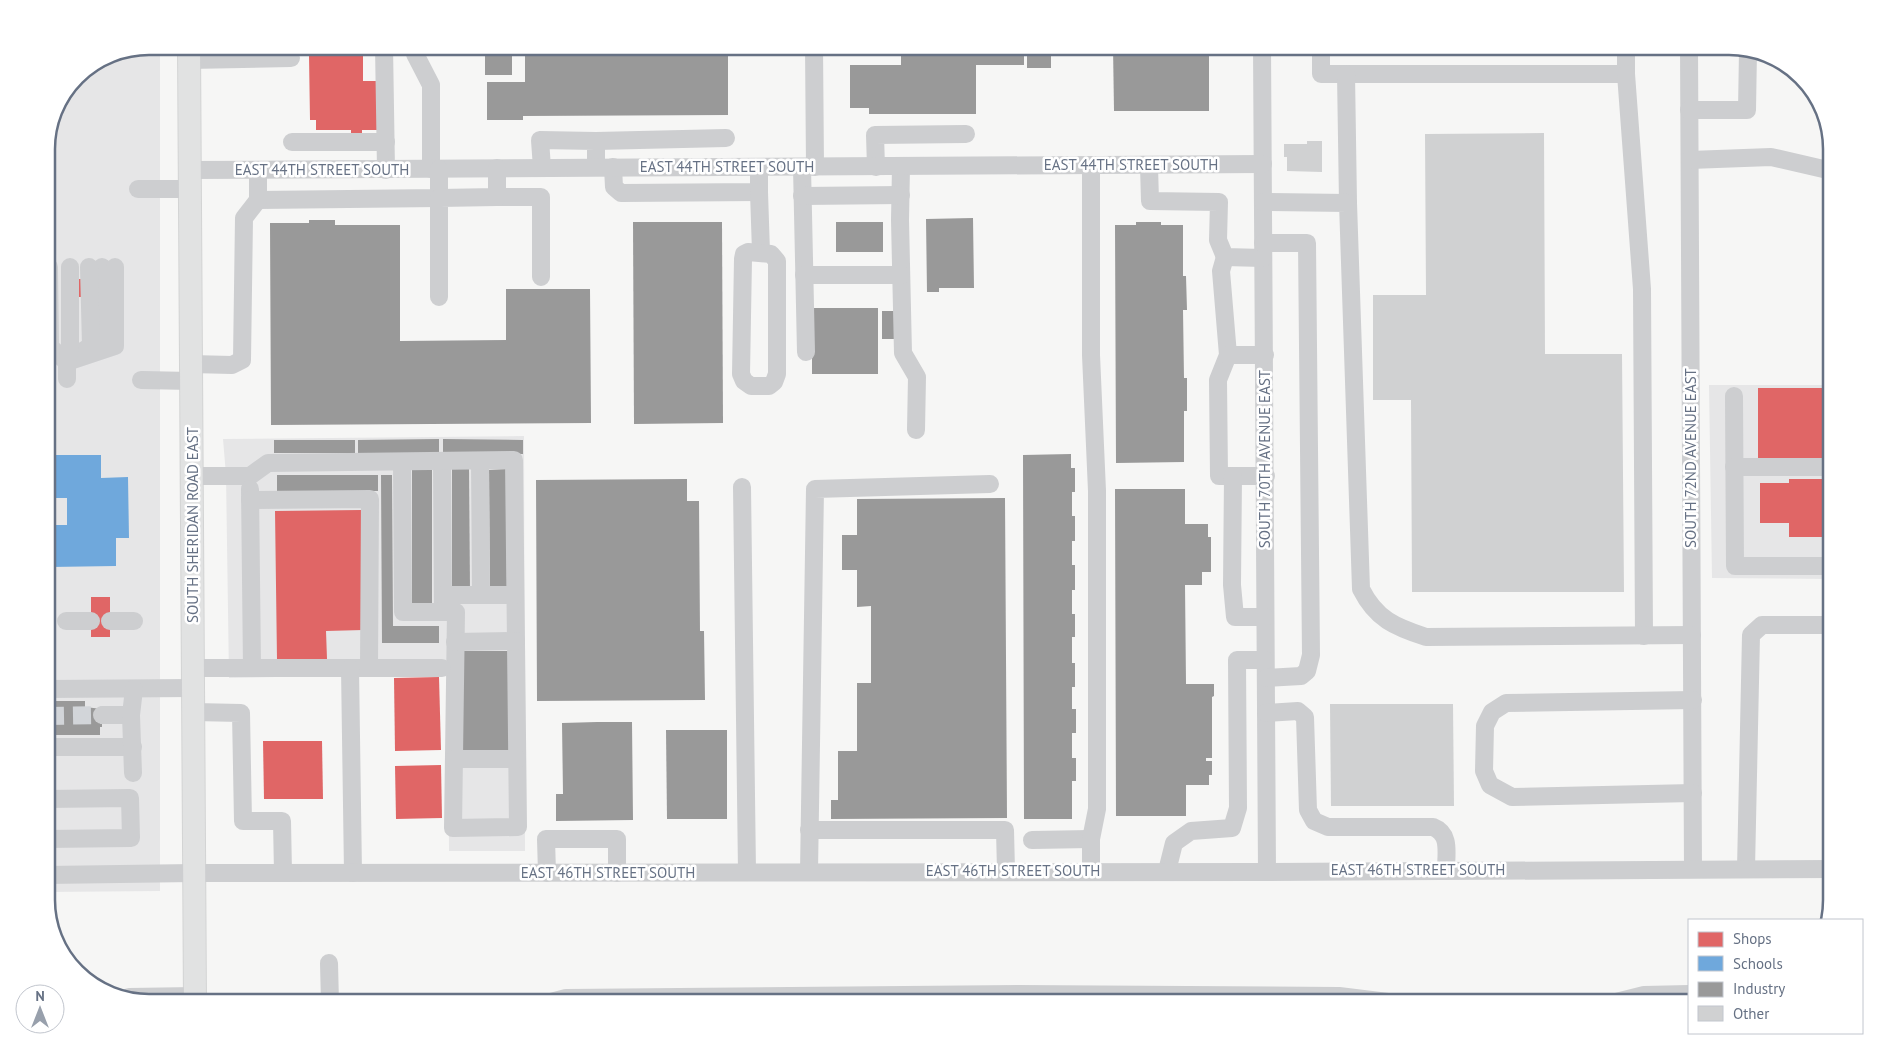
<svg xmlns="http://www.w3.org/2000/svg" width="1878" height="1049" viewBox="0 0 1878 1049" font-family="'PT Sans',sans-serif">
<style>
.built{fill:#e6e6e7}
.shops{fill:#e06666}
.schools{fill:#6fa8dc}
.industry{fill:#999}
.building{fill:#d0d1d2}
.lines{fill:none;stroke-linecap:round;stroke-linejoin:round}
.minor-tunnel{stroke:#d2d5d9;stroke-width:18;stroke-dasharray:18 9;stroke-linecap:butt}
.major-casing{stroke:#d3d4d4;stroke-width:24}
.minor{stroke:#cdced0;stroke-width:18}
.major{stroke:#e1e2e2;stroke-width:22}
.labels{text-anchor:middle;stroke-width:5;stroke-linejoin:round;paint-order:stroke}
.street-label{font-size:15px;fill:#667184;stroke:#fff}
.rim{fill:none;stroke:#667184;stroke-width:2.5}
</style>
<rect width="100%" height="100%" fill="#f6f6f5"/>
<!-- built -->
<g class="built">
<path d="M 149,46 L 160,46 L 160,891 L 46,892 L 46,142 L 54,109 L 77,76 L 110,54 Z"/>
<path d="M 1709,385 L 1832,385 L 1832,579 L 1712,578 Z"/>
<path d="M 524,436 L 525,851 L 449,851 L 448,673 L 229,678 L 226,475 L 223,439 Z"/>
</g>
<!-- shops -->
<g class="shops">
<path d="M 309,46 L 363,46 L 363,81 L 377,81 L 377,130 L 362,130 L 362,136 L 351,136 L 351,130 L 316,130 L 316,120 L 310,120 L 309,55 L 315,55 L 315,49 L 309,49 Z"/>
<rect x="77" y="279" width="8" height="18"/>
<rect x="1758" y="388" width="74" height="70"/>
<path d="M 1789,479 L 1832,479 L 1832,537 L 1789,537 L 1789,523 L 1760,523 L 1760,483 L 1789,483 Z"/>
<path d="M 361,510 L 363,630 L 326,631 L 327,659 L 277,660 L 275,511 Z"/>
<rect x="91" y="597" width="19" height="40"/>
<path d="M 439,677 L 441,750 L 395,751 L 394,678 Z"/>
<path d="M 263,741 L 322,741 L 323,799 L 264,799 Z"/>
<path d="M 441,765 L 442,818 L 396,819 L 395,766 Z"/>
</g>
<!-- schools -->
<path class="schools" d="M 49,455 L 101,455 L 101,478 L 128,477 L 129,538 L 116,538 L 116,566 L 50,567 L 50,525 L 67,525 L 67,498 L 49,498 Z"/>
<!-- industry -->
<g class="industry">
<path d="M 436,46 L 519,46 L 519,54 L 512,54 L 512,75 L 485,75 L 485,54 L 436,54 Z"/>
<path d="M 525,46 L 728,46 L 728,115 L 523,116 L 523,120 L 487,120 L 487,82 L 525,82 Z"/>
<path d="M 901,46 L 1024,46 L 1024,65 L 976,65 L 976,114 L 869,114 L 869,108 L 850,108 L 850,65 L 901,65 Z"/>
<rect x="1027" y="46" width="24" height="22"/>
<path d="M 1113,46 L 1209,46 L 1209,111 L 1114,111 Z"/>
<path d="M 973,218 L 974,288 L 939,288 L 939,292 L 927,292 L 926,219 Z"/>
<path d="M 309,220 L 335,220 L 335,225 L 400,225 L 400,341 L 506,340 L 506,289 L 590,289 L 591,423 L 271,425 L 270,223 L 309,223 Z"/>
<path d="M 633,222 L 722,222 L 723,423 L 634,424 Z"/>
<rect x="836" y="222" width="47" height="30"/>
<path d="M 1136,222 L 1161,222 L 1161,225 L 1183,225 L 1183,276 L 1186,276 L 1187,310 L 1183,310 L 1184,378 L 1187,378 L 1187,411 L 1184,411 L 1184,462 L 1116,463 L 1115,225 L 1136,225 Z"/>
<rect x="812" y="308" width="66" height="66"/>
<rect x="882" y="311" width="14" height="28"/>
<path d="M 439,439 L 439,453 L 358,454 L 358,440 Z"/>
<path d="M 443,439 L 523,440 L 523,454 L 443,453 Z"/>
<rect x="274" y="440" width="81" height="13"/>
<path d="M 1071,454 L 1071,468 L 1075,468 L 1075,492 L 1072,492 L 1072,516 L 1075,516 L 1075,541 L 1072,541 L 1072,565 L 1075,565 L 1075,590 L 1072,590 L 1072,614 L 1075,614 L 1075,637 L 1072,637 L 1072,663 L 1075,663 L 1075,687 L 1072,687 L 1072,709 L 1076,709 L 1076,733 L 1072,733 L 1072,758 L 1076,758 L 1076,781 L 1072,781 L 1072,819 L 1024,819 L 1023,455 Z"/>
<rect x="412" y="469" width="20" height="135"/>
<path d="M 452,469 L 469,469 L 470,590 L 452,590 Z"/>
<path d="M 506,469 L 507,589 L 490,589 L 489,470 Z"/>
<rect x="277" y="475" width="101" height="16"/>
<path d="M 381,475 L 392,475 L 393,626 L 439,626 L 439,643 L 382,643 Z"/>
<path d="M 687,479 L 687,501 L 699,501 L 700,631 L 704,631 L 705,700 L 537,701 L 536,480 Z"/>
<path d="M 1115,489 L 1185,489 L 1185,524 L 1208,524 L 1208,537 L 1211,537 L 1211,572 L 1202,572 L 1202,585 L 1185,585 L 1186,684 L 1214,684 L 1214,696 L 1212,697 L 1212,758 L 1206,758 L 1206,761 L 1212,761 L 1212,775 L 1209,775 L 1209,785 L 1186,785 L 1186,816 L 1116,816 Z"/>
<path d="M 1005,498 L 1007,818 L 831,819 L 831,800 L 838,800 L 838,751 L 857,751 L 857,683 L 871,683 L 871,606 L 857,607 L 857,570 L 842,570 L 842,535 L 857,535 L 857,499 Z"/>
<path d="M 461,651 L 509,651 L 509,752 L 461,753 Z"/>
<path d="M 46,701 L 85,701 L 85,707 L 102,709 L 102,727 L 100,727 L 100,735 L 46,735 Z"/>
<path d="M 597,722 L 632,722 L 633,820 L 556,821 L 556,794 L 563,794 L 562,723 Z"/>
<path d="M 666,730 L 727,730 L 727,819 L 667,819 Z"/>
</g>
<!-- building -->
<g class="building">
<path d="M 1544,133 L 1545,354 L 1622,354 L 1624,592 L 1412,592 L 1411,400 L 1373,400 L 1373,295 L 1426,295 L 1425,134 Z"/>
<path d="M 1307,141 L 1322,141 L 1322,172 L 1287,171 L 1287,157 L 1284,157 L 1284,144 L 1307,144 Z"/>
<path d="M 1330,704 L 1453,704 L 1454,806 L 1331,806 Z"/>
</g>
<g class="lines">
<!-- minor-tunnel -->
<path class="minor-tunnel" d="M 46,716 L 102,715"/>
<defs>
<path id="major" d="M 189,46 L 195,1003"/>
</defs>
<!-- major casing -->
<use href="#major" class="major-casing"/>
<!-- minor -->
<g class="minor">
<path d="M 384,46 L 386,170"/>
<path d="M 415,46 L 415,54 L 431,85 L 431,169"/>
<path d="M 814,46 L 815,167"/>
<path d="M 1262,46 L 1267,872"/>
<path d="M 1321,46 L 1321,74 L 1626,74 L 1626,46"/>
<path d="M 1689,46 L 1693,869"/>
<path d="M 189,60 L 291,58"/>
<path d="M 1346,74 L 1348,203"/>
<path d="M 1626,74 L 1642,289 L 1644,636"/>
<path d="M 1689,110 L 1747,110 L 1748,51"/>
<path d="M 596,141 L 726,138"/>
<path d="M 292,142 L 386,142"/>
<path d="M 1690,160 L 1771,157 L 1832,171"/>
<path d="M 1149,166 L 1150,201 L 1219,202 L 1218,240 L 1225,257 L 1263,258"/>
<path d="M 613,167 L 614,187 L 621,193 L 759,192 L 759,167"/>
<path d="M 802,167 L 806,352"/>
<path d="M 876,167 L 875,135 L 966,134"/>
<path d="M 901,167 L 900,220 L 903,353 L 917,377 L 916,430"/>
<path d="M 542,168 L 540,140 L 596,141 L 596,167"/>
<path d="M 190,170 L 1263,164"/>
<path d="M 138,189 L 190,189"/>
<path d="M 759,192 L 761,252"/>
<path d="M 802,196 L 901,195"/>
<path d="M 497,197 L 541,197 L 541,277"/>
<path d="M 258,200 L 439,198 L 439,169"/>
<path d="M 1263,202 L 1348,203 L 1361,589 C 1376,619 1395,627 1426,637 L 1692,635"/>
<path d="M 1263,243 L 1307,243 L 1311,655 L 1307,671 L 1301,676 L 1266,678"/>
<path d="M 748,252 L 771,254 L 777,261 L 777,374 L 774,382 L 769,386 L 751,386 L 744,381 L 741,374 L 743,259 L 744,254 Z"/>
<path d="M 1225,257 L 1221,271 L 1228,355 L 1218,380 L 1219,476 L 1266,476"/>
<path d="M 49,267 L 50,347 L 67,362"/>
<path d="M 804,275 L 901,275"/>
<path d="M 439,297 L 439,198 L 497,197 L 497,168"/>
<path d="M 90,351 L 103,346 L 102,267"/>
<path d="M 78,354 L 91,346 L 89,267"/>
<path d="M 1228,355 L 1265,355"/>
<path d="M 67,362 L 115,346 L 115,267"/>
<path d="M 191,364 L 232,365 L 242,360 L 244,218 L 258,200 L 258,170"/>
<path d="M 67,379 L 67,362 L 70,347 L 70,267"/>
<path d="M 141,380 L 192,381"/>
<path d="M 1734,396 L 1735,566 L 1832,566"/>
<path d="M 442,461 L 443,612"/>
<path d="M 480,461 L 481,595"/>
<path d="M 1734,467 L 1832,467"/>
<path d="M 192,476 L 250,476 L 268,463 L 514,460 L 518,827 L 453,828 L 456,612 L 403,612 L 402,462"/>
<path d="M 1233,476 L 1232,585 L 1235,617 L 1265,617"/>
<path d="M 742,487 L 747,872"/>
<path d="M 250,489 L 252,668"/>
<path d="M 250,500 L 370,499 L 369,668"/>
<path d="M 443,595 L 515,595"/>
<path d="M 66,621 L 91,621"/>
<path d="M 110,621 L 134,621"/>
<path d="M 455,642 L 516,641"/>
<path d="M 194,668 L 442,668"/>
<path d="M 350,668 L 353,873"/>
<path d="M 46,689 L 194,688"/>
<path d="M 1693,700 L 1506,703 L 1492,712 L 1485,726 L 1484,771 L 1490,785 L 1512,797 L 1693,793"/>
<path d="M 194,712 L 241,713 L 243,821 L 282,821 L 283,873"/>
<path d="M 1266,713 L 1298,711 L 1305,717 L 1308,810 L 1314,821 L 1328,827 L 1433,827 C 1451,834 1446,853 1446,870"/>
<path d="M 102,715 L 131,715"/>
<path d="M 46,747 L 133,747"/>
<path d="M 454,759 L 517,759"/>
<path d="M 133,773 L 131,715 L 134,689"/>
<path d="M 46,799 L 130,798 L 131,838 L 46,839"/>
<path d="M 809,830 L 1005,830 L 1006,871"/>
<path d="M 1032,840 L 1091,839"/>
<path d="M 1746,869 L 1751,635 L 1762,625 L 1832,625"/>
<path d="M 1091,871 L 1091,839 L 1097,809 L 1097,491 L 1091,355 L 1091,165"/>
<path d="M 1167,871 L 1174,843 L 1191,831 L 1232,828 L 1238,808 L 1237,660 L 1265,660"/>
<path d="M 809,872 L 815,489 L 990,484"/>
<path d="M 547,873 L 546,839 L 617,839 L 617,873"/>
<path d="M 46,875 L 194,873 L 1267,872 L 1832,869"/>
<path d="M 329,963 L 330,1003"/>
<path d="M 129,997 L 195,996"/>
<path d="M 547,1003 L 566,998 L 1018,994 L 1339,996 L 1396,1003"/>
<path d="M 1612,1003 L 1644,995 L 1689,994"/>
</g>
<!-- major -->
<use href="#major" class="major"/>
</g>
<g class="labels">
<!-- street labels -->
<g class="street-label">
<text x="1131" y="170">EAST 44TH STREET SOUTH</text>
<text x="727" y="172">EAST 44TH STREET SOUTH</text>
<text x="322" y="175">EAST 44TH STREET SOUTH</text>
<text transform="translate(1691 458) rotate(-90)" y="5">SOUTH 72ND AVENUE EAST</text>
<text transform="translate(1265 459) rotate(-90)" y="5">SOUTH 70TH AVENUE EAST</text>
<text transform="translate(193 525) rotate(-90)" y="5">SOUTH SHERIDAN ROAD EAST</text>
<text x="1418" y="875">EAST 46TH STREET SOUTH</text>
<text x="1013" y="876">EAST 46TH STREET SOUTH</text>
<text x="608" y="878">EAST 46TH STREET SOUTH</text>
</g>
</g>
<!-- crop -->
<path d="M0 0H1878V1049H0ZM149 55H1729A94 94 0 0 1 1823 149V900A94 94 0 0 1 1729 994H149A94 94 0 0 1 55 900V149A94 94 0 0 1 149 55Z" fill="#fff" fill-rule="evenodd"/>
<path class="rim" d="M149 55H1729A94 94 0 0 1 1823 149V900A94 94 0 0 1 1729 994H149A94 94 0 0 1 55 900V149A94 94 0 0 1 149 55Z"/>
<!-- legend -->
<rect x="1688" y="919" width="175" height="115" fill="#ffffff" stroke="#c2c6ce"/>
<rect x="1698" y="932" width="25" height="15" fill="#e06666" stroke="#c2c6ce"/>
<text x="1733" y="944" font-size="15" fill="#667184">Shops</text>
<rect x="1698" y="956" width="25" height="15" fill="#6fa8dc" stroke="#c2c6ce"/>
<text x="1733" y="969" font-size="15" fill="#667184">Schools</text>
<rect x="1698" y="982" width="25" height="15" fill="#999999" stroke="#c2c6ce"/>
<text x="1733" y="994" font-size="15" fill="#667184">Industry</text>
<rect x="1698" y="1006" width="25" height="15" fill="#d0d1d2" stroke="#c2c6ce"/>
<text x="1733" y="1019" font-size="15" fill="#667184">Other</text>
<!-- north arrow -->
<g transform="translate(40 1009)"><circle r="24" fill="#ffffff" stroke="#c2c6ce"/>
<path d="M0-4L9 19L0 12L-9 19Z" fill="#98a0ac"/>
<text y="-8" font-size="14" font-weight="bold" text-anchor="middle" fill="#667184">N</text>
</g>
</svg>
